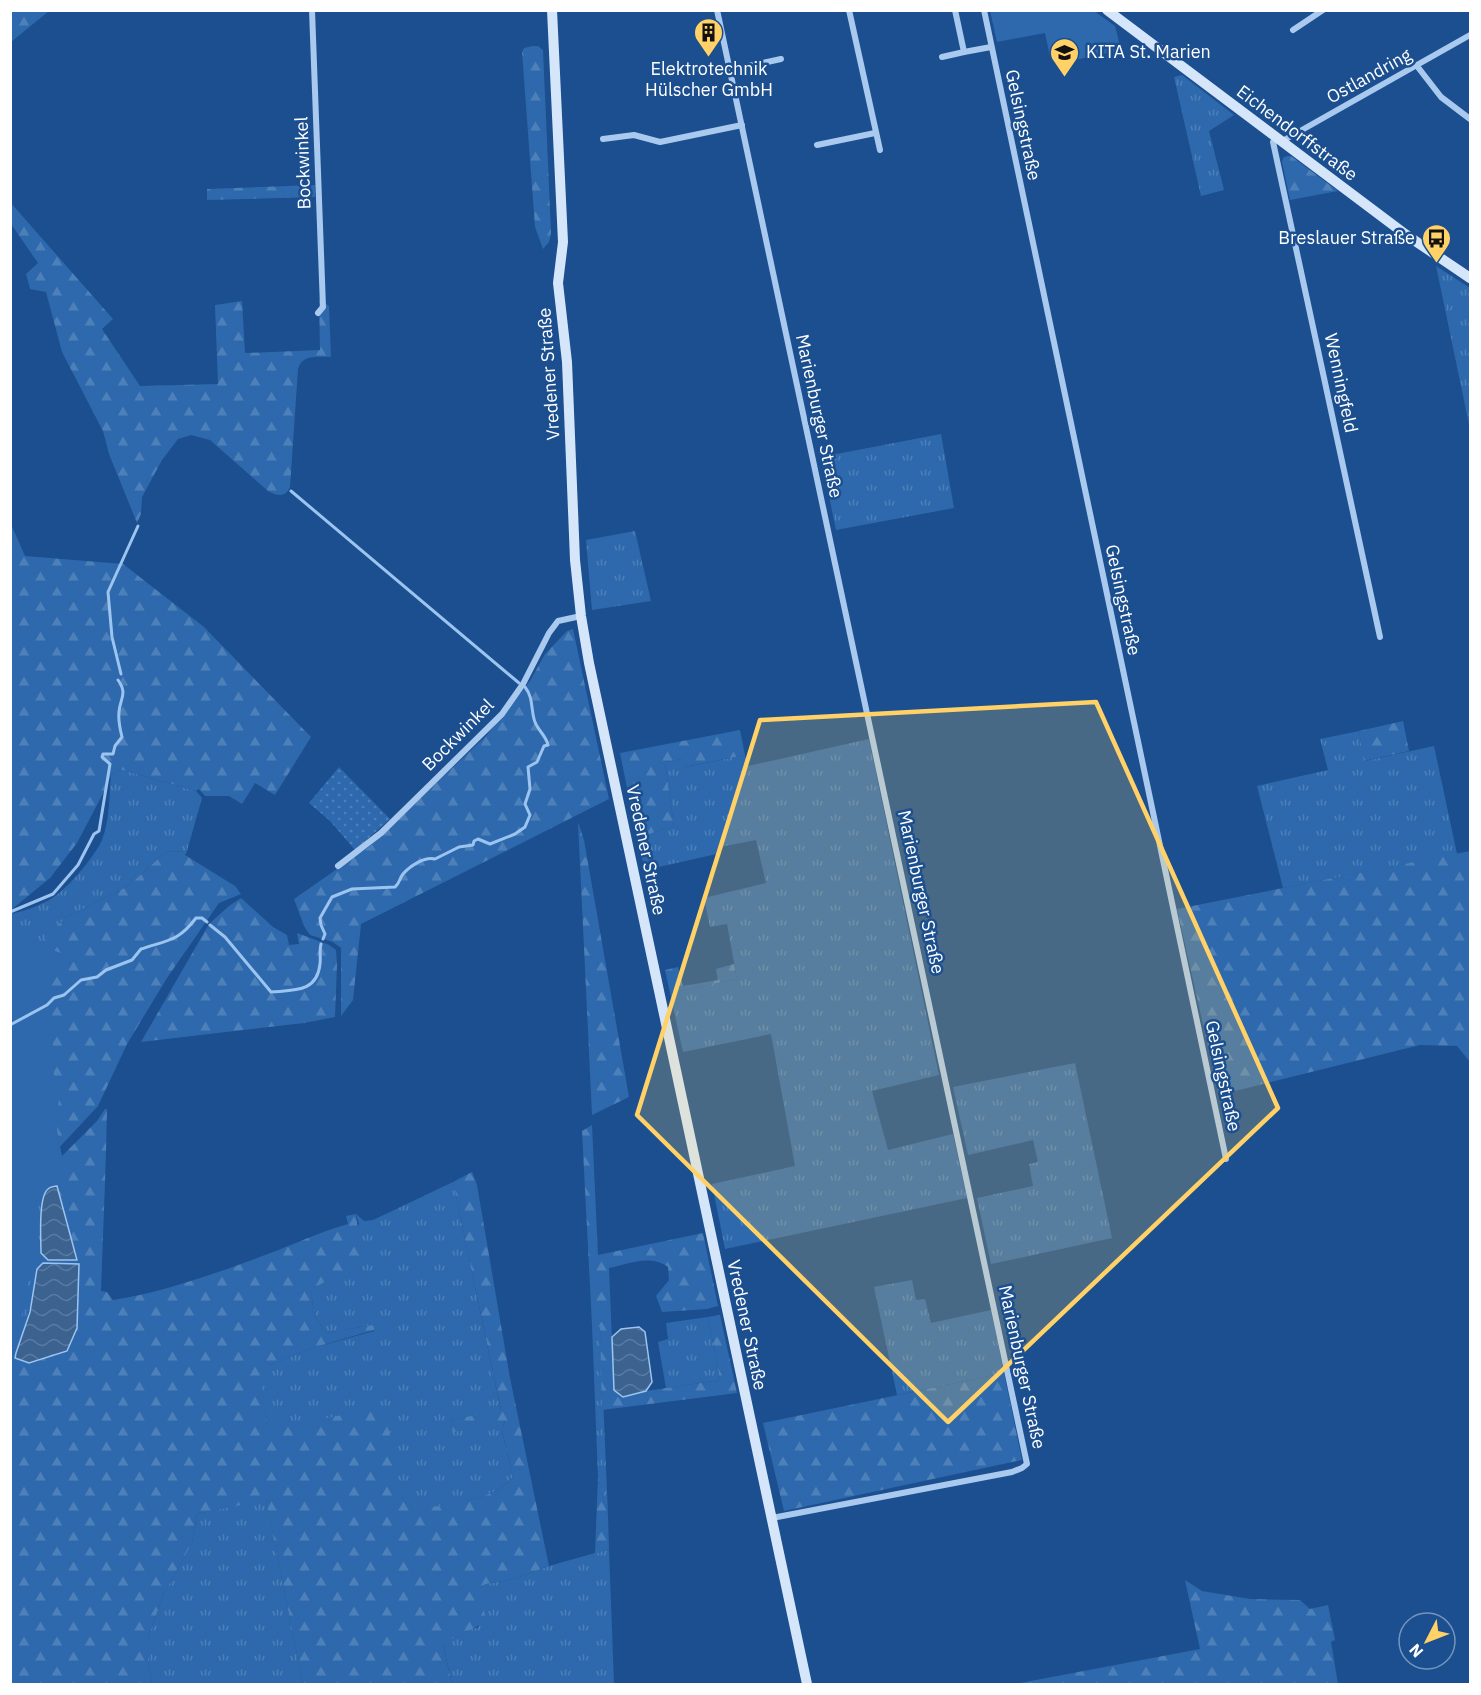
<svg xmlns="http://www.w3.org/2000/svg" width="1481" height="1695" viewBox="0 0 1481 1695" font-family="'IBM Plex Sans',sans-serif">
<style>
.grass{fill:url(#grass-tufts)}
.forest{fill:url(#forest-firs)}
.park{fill:#2e69ad}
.garden{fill:url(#garden-dots)}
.water{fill:url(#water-waves);stroke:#9cc4f0;stroke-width:1.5}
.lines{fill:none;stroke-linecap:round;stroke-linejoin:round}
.stream{stroke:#9cc4f0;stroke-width:3}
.street{stroke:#a9c9ee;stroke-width:6}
.secondary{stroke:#d6e6fa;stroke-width:10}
.marked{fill:#ffd166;fill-opacity:0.2;stroke:#ffd166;stroke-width:4.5;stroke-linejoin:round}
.labels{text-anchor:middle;stroke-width:5;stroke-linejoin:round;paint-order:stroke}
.poi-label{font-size:18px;fill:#fff;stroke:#1b4f8f;text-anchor:start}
.street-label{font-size:18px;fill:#fff;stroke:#1b4f8f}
</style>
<defs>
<pattern id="grass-tufts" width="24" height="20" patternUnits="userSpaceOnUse" patternTransform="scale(1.5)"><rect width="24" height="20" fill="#2e69ad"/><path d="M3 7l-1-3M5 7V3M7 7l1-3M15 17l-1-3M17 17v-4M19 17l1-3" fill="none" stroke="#4d80b9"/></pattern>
<pattern id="forest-firs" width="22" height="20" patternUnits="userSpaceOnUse" patternTransform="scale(1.5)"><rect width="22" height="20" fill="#2e69ad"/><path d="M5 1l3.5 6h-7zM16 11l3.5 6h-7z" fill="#4d80b9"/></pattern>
<pattern id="garden-dots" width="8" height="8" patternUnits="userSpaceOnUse" patternTransform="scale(1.5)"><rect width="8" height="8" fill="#2e69ad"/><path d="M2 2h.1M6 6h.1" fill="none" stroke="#4d80b9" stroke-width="1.8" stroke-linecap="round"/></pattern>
<pattern id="water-waves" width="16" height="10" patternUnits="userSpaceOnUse" patternTransform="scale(1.5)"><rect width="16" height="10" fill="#3c6290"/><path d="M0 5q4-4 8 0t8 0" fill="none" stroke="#597aa1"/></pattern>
</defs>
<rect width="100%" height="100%" fill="#1b4f8f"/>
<!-- grass -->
<g class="grass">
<path d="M 1182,75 L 1234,115 L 1209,131 L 1224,190 L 1201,196 L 1174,77 Z"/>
<path d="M 1436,266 L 1470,288 L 1470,429 Z"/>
<path d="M 941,434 L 954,508 L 836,530 L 821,457 Z"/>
<path d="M 635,531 L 651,601 L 592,610 L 586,540 Z"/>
<path d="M 1359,731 L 1365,761 L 1434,746 L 1457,854 L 1283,888 L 1257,786 L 1328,770 L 1320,739 Z"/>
<path d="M 869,739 L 939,1075 L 872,1091 L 888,1150 L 953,1134 L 967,1198 L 725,1249 L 712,1184 L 795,1166 L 771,1034 L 683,1052 L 670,993 L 737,979 L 727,924 L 710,927 L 704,898 L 766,883 L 756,840 L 720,847 L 721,853 L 645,870 L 637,838 L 674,826 L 665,762 L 682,759 L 685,767 L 745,755 L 748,766 Z"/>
<path d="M 119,769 L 196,791 L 202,798 L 187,851 L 166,852 L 128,886 L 65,918 L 11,1091 L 10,914 C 25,911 42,905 54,897 C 70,886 94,857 102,840 C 110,820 109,796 111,775 Z"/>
<path d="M 1075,1063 L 1112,1238 L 991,1264 L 977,1198 L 1033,1186 L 1029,1164 L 1038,1162 L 1033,1140 L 968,1155 L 953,1087 Z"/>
<path d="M 53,1176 L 57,1186 L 51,1187 L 48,1260 L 77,1260 L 79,1264 L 37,1269 L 33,1297 L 15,1358 L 10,1352 L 10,1206 Z"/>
<path d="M 453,1182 L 501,1411 L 451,1420 L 454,1431 L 505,1420 L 502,1431 L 513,1477 L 500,1489 L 479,1498 L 419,1511 L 407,1506 L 401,1495 L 268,1426 L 258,1365 L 264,1361 L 270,1365 L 309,1349 L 374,1331 L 372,1325 L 326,1333 C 315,1318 311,1308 312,1289 L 317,1286 L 359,1224 L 356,1214 L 364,1221 L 373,1220 Z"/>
<path d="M 912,1280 L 916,1300 L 925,1299 L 931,1323 L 991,1310 L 1004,1373 L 897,1395 L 874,1287 Z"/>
<path d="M 708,1317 L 720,1380 L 666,1388 L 658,1342 L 668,1339 L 666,1323 Z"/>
<path d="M 592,1325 L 600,1326 L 608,1515 L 598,1477 Z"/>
<path d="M 266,1499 L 303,1684 L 152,1684 L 148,1661 L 148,1638 L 164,1593 L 192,1543 L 197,1514 Z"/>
<path d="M 609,1549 L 614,1684 L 452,1684 L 443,1644 L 452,1636 L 479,1627 L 479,1588 L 486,1584 L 514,1579 L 549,1566 Z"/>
</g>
<!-- forest -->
<g class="forest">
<path d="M 11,10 L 49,10 L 49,11 L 11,42 Z"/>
<path d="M 533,46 L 538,46 L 543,50 L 551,233 L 549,242 L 543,249 L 535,227 L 522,52 L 524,48 Z"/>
<path d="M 1287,156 L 1291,156 L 1338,191 L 1290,200 L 1282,162 L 1283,158 Z"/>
<path d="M 315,185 L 315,197 L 207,200 L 207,189 Z"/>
<path d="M 10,202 L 113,319 L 102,329 L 140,386 L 218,384 L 215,305 L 242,301 L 245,353 L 320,350 L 319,299 L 329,306 L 331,357 C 318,357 302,354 298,369 L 290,487 C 285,498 277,496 268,491 L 210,440 L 191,435 L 178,439 L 162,460 L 142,497 L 141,514 L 137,523 L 109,454 L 103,431 L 62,352 L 46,292 L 30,289 L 26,274 L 38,263 L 11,224 Z"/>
<path d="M 10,522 L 25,556 L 123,564 L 204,627 L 311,737 L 275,795 L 255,783 L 242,804 L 229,796 L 205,796 L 199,789 L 196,791 L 119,769 L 111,775 L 106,788 L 77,843 L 50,878 L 11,910 Z"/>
<path d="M 573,629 L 609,799 L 361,924 L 353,1000 L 341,1016 L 341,948 L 333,942 L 310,935 L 304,926 L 294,899 L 370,846 L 486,736 L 530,681 L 545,654 L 567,631 Z"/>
<path d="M 1403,721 L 1409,751 L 1364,761 L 1359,731 Z"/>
<path d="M 740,730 L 745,755 L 684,767 L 682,759 L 665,762 L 674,826 L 637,838 L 620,753 Z"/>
<path d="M 578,822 L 584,840 L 629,1097 L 592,1115 Z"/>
<path d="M 187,851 L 185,855 L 235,886 L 241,894 L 219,903 L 167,978 L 127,1044 L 98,1106 L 41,1167 L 10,1091 L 33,960 L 43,941 L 65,918 L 128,886 L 166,852 Z"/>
<path d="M 1470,851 L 1470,1062 L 1457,1046 L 1420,1045 L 1219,1095 L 1177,909 Z"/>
<path d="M 241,898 L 273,927 L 287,935 L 289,945 L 299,944 L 297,933 L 329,945 L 336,950 L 337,965 L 335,1017 L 304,1023 L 141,1042 L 209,924 L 229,906 Z"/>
<path d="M 734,964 L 737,979 L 670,993 L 665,970 L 678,967 L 683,986 L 718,980 L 716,969 Z"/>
<path d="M 105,1109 L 107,1109 C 106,1170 103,1231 101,1291 L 107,1292 L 113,1300 C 161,1293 220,1272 265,1255 C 293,1245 319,1232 348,1224 L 346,1216 L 356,1214 L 362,1261 L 312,1289 C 311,1308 315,1318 326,1333 L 372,1325 L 374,1326 L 374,1330 L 309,1349 L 270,1365 L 264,1361 L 259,1365 L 268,1426 L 276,1429 L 384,1406 L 401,1495 L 407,1506 L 419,1510 L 479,1498 L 500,1489 L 513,1477 L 502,1430 L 505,1421 L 453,1432 L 451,1420 L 501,1410 L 453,1182 L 472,1172 L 477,1185 L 510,1378 L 549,1566 L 514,1579 L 486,1584 L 479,1588 L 486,1620 C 474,1632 456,1633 443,1645 L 452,1684 L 303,1684 L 266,1500 L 197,1514 L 192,1543 L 164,1593 L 148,1638 L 148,1661 L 152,1684 L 11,1684 L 10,1352 C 34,1380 61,1345 77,1328 L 79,1264 L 53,1176 L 55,1163 L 97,1121 Z"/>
<path d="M 592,1125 L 598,1255 L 703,1233 L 718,1306 L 707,1309 L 662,1312 L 656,1296 L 669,1280 L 668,1267 C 650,1254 629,1264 609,1268 L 614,1390 L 623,1397 L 646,1391 L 720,1380 L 708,1317 L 720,1315 L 737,1393 L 602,1410 L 600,1327 L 592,1325 L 582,1131 Z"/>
<path d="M 1004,1373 L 1022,1460 L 784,1511 L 763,1423 Z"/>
<path d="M 598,1477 L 608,1515 L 609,1549 L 595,1554 Z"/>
<path d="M 1185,1580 L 1202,1591 L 1250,1599 L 1300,1600 L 1310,1609 L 1328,1605 L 1335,1640 L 1331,1642 L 1338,1684 L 1015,1684 L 1200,1649 Z"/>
</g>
<!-- park -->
<g class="park">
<path d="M 990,11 L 1094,11 L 1115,26 L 1121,50 L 1070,61 L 1068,54 L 1050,57 L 1045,33 L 997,42 Z"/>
<path d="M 11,936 L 64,954 L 46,975 L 52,1022 L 54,1087 L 59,1096 L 57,1130 L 63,1161 L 57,1177 L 49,1182 L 39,1192 L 35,1205 L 34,1247 L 23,1309 L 11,1364 Z"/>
</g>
<!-- garden -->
<path class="garden" d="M 339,767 L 390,819 L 355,850 L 330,821 L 309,803 Z"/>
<!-- water -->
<g class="water">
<path d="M 57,1186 L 77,1260 L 48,1260 L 41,1253 C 41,1240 38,1197 48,1189 C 51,1186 53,1187 57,1186 Z"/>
<path d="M 43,1263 L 79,1264 L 77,1328 L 67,1351 L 29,1363 L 15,1358 L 16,1353 L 30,1312 L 37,1269 Z"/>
<path d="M 639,1327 L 645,1332 L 652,1382 L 646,1391 L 623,1397 L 614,1390 L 612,1337 L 621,1329 Z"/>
</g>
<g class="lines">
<!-- stream -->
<g class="stream">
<path d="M 291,491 L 519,683"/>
<path d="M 121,674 L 112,637 L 108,592 L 138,526"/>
<path d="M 10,912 L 53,894 L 78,865 L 94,834 L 99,831 L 110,764 L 102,757 L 103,754 L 113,754 L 115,746 L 122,737 C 120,729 118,720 119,712 C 120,698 128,694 118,680"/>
<path d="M 210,925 L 225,937 L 271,992 C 293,990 317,993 320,964 C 321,957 319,951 321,944"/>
<path d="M 323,939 L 325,934 L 321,925 L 320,918 L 332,897 L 352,889 L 395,887 C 400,883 399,879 403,874 C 410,866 425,856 435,859 L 459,847 L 473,845 L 474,841 L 478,839 L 490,844 L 515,834 L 525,827 L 530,815 L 525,804 L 530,789 L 528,767 L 537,762 L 544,746 L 548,745 C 546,735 536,729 534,719 C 531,708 533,697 525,687"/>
<path d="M 10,1025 L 47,1005 L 54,998 L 64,995 L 81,980 L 97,977 L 106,970 L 132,960 L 141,949 C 167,940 178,942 196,918 L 202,918 L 207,922"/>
</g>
<!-- street -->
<g class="street">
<path d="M 312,10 L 323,307 L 318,313"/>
<path d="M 717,10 L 1027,1464 L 1022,1468 L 1012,1472 L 772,1518"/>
<path d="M 849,10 L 880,150"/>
<path d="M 955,10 L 964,52 L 991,47"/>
<path d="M 984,10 L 1226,1159"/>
<path d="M 1293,30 L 1323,10"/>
<path d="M 942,57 L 964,52"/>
<path d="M 1417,66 L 1441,97 L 1470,119"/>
<path d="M 730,70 L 781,59"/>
<path d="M 1276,137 L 1273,142 L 1380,637"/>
<path d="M 603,139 L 634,135 L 660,142 L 742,125"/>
<path d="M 1283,143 L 1286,139 L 1470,35"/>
<path d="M 817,145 L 875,133"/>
<path d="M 338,866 L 381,833 L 502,714 L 523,684 L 549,633 L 558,621 L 581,616"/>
</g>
<!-- secondary -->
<g class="secondary">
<path d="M 552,10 L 563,242 L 558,283 L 567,362 L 575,560 L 581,616 L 589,663 L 807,1684"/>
<path d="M 1107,10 L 1405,234 L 1470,278"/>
</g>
</g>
<!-- marked area -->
<path class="marked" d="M 1096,702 L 1278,1108 L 948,1422 L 637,1115 L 760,720 Z"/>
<!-- icons -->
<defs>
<symbol id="building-pin" viewBox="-11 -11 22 30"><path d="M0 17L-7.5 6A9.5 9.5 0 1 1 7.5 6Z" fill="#ffd166" stroke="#1b4f8f"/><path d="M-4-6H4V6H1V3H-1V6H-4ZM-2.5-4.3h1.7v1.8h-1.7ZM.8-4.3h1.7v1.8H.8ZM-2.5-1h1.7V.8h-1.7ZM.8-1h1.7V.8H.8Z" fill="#111"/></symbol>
<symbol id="school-pin" viewBox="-11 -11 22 30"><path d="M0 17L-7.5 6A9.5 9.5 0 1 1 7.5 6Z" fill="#ffd166" stroke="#1b4f8f"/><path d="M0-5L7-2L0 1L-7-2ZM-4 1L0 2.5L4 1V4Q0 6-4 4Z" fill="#111"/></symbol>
<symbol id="bus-pin" viewBox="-11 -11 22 30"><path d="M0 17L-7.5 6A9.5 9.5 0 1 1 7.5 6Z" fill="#ffd166" stroke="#1b4f8f"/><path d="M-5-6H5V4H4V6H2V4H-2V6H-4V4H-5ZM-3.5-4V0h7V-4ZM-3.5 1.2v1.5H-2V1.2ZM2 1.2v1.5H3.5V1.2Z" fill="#111"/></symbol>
</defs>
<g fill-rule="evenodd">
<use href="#building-pin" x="692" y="16" width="33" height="45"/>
<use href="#school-pin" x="1048" y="36" width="33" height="45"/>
<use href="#bus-pin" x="1420" y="222" width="33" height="45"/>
</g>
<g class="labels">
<!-- poi labels -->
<g class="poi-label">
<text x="1086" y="58">KITA St. Marien</text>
<text x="709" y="75" text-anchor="middle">Elektrotechnik<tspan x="709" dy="21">Hülscher GmbH</tspan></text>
<text x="1415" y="244" text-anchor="end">Breslauer Straße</text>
</g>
<!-- street labels -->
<g class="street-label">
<text transform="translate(1369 76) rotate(-29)" y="6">Ostlandring</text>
<text transform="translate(1023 125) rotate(78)" y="6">Gelsingstraße</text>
<text transform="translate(1297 133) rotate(37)" y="6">Eichendorffstraße</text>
<text transform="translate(303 163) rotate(-92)" y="6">Bockwinkel</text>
<text transform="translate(549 374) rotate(-94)" y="6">Vredener Straße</text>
<text transform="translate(1341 383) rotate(78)" y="6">Wenningfeld</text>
<text transform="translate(819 416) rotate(78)" y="6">Marienburger Straße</text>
<text transform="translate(1123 600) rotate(78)" y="6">Gelsingstraße</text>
<text transform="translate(458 735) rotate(-45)" y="6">Bockwinkel</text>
<text transform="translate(646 850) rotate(78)" y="6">Vredener Straße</text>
<text transform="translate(921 892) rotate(78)" y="6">Marienburger Straße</text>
<text transform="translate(1223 1076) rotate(78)" y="6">Gelsingstraße</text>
<text transform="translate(747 1325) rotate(78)" y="6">Vredener Straße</text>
<text transform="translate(1022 1367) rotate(78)" y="6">Marienburger Straße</text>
</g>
</g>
<!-- border -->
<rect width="1481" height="1695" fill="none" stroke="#ffffff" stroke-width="24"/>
<!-- north arrow -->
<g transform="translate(1427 1641) rotate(228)"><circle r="28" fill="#1b4f8f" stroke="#7695bc" stroke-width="1.5"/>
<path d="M0-4.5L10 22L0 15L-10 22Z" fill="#ffd166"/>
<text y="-9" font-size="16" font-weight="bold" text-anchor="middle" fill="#ffffff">N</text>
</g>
</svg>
